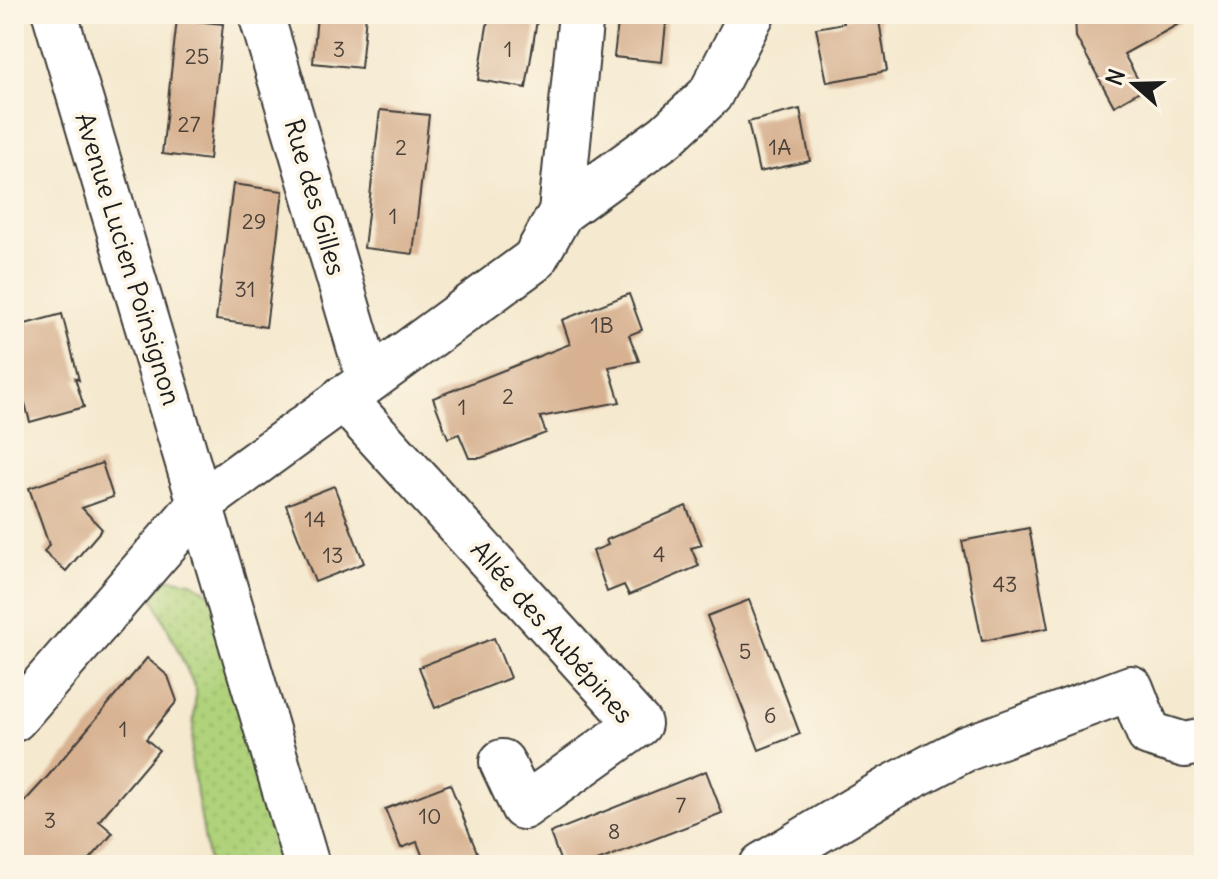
<svg xmlns="http://www.w3.org/2000/svg" width="1218" height="879" viewBox="0 0 1218 879" font-family="Delius,sans-serif">
<style>
.grass{fill:url(#grass-dots);stroke:#66774b;stroke-width:2}
.building{fill:#d7b190}
.lines{fill:none;stroke-linecap:round;stroke-linejoin:round}
.minor-casing{stroke:#3d3b37;stroke-width:48}
.minor{stroke:#fff;stroke-width:44}
.labels{text-anchor:middle;stroke-width:8;stroke-linejoin:round;paint-order:stroke}
.number-label{font-size:22px;fill:#4b4139}
.street-label{font-size:26px;fill:#1c1c1c;stroke:#fcf5e5}
</style>
<defs>
<pattern id="grass-dots" width="8" height="8" patternUnits="userSpaceOnUse" patternTransform="scale(2)"><rect width="8" height="8" fill="#afd27a"/><path d="M2 2h.1M6 6h.1" fill="none" stroke="#96b469" stroke-width="1.8" stroke-linecap="round"/></pattern>
</defs>
<rect width="100%" height="100%" fill="#fcf5e5"/>
<filter id="ink" filterUnits="userSpaceOnUse"><feTurbulence type="fractalNoise" baseFrequency=".0125" numOctaves="2"/><feDisplacementMap in="SourceGraphic" scale="16" xChannelSelector="R" yChannelSelector="G"/><feConvolveMatrix kernelMatrix="1 2 1 2 8 2 1 2 1" color-interpolation-filters="sRGB"/></filter>
<filter id="wash" filterUnits="userSpaceOnUse"><feTurbulence type="fractalNoise" baseFrequency=".006" numOctaves="4" result="noise"/><feDisplacementMap in="SourceGraphic" scale="32" xChannelSelector="R" yChannelSelector="G"/><feGaussianBlur stdDeviation="1.8" result="paint"/><feColorMatrix in="noise" values="0 0 0 0 0 0 0 0 0 0 0 0 0 0 0 0 0 1.4 0 .05"/><feComposite in="paint" operator="in"/></filter>
<g filter="url(#wash)">
<rect width="100%" height="100%" fill="#f5e9cf"/>
<!-- grass -->
<path class="grass" d="M 167,578 L 192,582 L 231,607 L 307,865 L 209,865 L 191,759 L 196,689 L 153,597 Z"/>
<g id="blocks">
<!-- building -->
<g class="building">
<path d="M 317,14 L 366,14 L 361,68 L 313,63 Z"/>
<path d="M 489,14 L 538,14 L 526,88 L 478,80 Z"/>
<path d="M 619,14 L 667,14 L 662,62 L 614,57 Z"/>
<path d="M 878,14 L 887,71 L 827,82 L 816,28 L 844,23 L 843,19 Z"/>
<path d="M 1075,14 L 1197,14 L 1124,54 L 1143,89 L 1114,106 L 1076,37 Z"/>
<path d="M 177,19 L 223,24 L 209,160 L 162,154 Z"/>
<path d="M 800,109 L 810,161 L 759,172 L 748,122 Z"/>
<path d="M 380,110 L 429,115 L 413,254 L 364,248 Z"/>
<path d="M 233,184 L 283,191 L 266,327 L 216,320 Z"/>
<path d="M 629,294 L 642,330 L 629,335 L 639,361 L 609,367 L 620,402 L 540,417 L 546,433 L 481,458 L 469,458 L 459,434 L 448,438 L 433,398 L 570,344 L 562,320 Z"/>
<path d="M 62,314 L 79,380 L 75,378 L 84,407 L 30,422 L 14,362 L 14,327 Z"/>
<path d="M 102,463 L 113,497 L 82,508 L 102,529 L 66,571 L 44,552 L 49,545 L 29,488 Z"/>
<path d="M 334,486 L 364,563 L 315,582 L 286,505 Z"/>
<path d="M 686,506 L 702,545 L 691,548 L 699,566 L 629,595 L 624,585 L 607,592 L 593,551 L 608,545 L 606,540 Z"/>
<path d="M 1029,528 L 1048,628 L 982,641 L 962,541 Z"/>
<path d="M 749,600 L 800,734 L 759,750 L 707,616 Z"/>
<path d="M 494,638 L 510,678 L 435,708 L 419,667 Z"/>
<path d="M 147,658 L 168,676 L 177,701 L 146,739 L 159,750 L 99,821 L 113,833 L 85,865 L 14,865 L 14,813 L 48,776 Z"/>
<path d="M 706,771 L 722,813 L 587,865 L 562,865 L 550,833 Z"/>
<path d="M 450,784 L 458,804 L 482,865 L 426,865 L 417,842 L 401,848 L 385,809 Z"/>
</g>
</g>
</g>
<g filter="url(#ink)">
<use href="#blocks" fill-opacity="0" stroke="#3d3b37" stroke-width="2"/>
<g class="lines">
<defs>
<g id="minor">
<path d="M 55,14 L 307,865"/>
<path d="M 261,14 L 369,380"/>
<path d="M 561,212 L 581,14"/>
<path d="M 343,398 L 639,724 L 523,807 L 502,762"/>
<path d="M 14,719 L 200,504 L 534,260 L 561,212 L 666,136 L 710,95 L 752,14"/>
<path d="M 762,865 L 892,787 L 965,749 L 1131,688 L 1149,734 L 1185,745 L 1204,741"/>
</g>
</defs>
<!-- minor casing -->
<use href="#minor" class="minor-casing"/>
<!-- minor -->
<use href="#minor" class="minor"/>
</g>
</g>
<g class="labels">
<!-- number labels -->
<g class="number-label">
<text x="339" y="57">3</text>
<text x="508" y="57">1</text>
<text x="197" y="64">25</text>
<text x="189" y="132">27</text>
<text x="401" y="155">2</text>
<text x="780" y="155">1A</text>
<text x="393" y="224">1</text>
<text x="254" y="229">29</text>
<text x="245" y="297">31</text>
<text x="602" y="333">1B</text>
<text x="508" y="404">2</text>
<text x="462" y="415">1</text>
<text x="315" y="527">14</text>
<text x="659" y="562">4</text>
<text x="333" y="563">13</text>
<text x="1005" y="592">43</text>
<text x="745" y="659">5</text>
<text x="770" y="723">6</text>
<text x="123" y="737">1</text>
<text x="681" y="813">7</text>
<text x="430" y="824">10</text>
<text x="50" y="828">3</text>
<text x="614" y="839">8</text>
</g>
<!-- street labels -->
<g class="street-label">
<text transform="translate(315 197) rotate(74)" y="9">Rue des Gilles</text>
<text transform="translate(128 259) rotate(73)" y="9">Avenue Lucien Poinsignon</text>
<text transform="translate(552 632) rotate(49)" y="9">Allée des Aubépines</text>
</g>
</g>
<!-- margin -->
<rect width="1218" height="879" fill="none" stroke="#fcf5e5" stroke-width="48"/>
<!-- north arrow -->
<g transform="translate(1134 84) rotate(290)" stroke="#fcf5e5" stroke-width="6" paint-order="stroke">
<path d="M0-6L14 30L0 20L-14 30Z" fill="#1c1c1c"/>
<text y="-12" font-size="22" font-weight="bold" text-anchor="middle" fill="#1c1c1c">N</text>
</g>
</svg>
